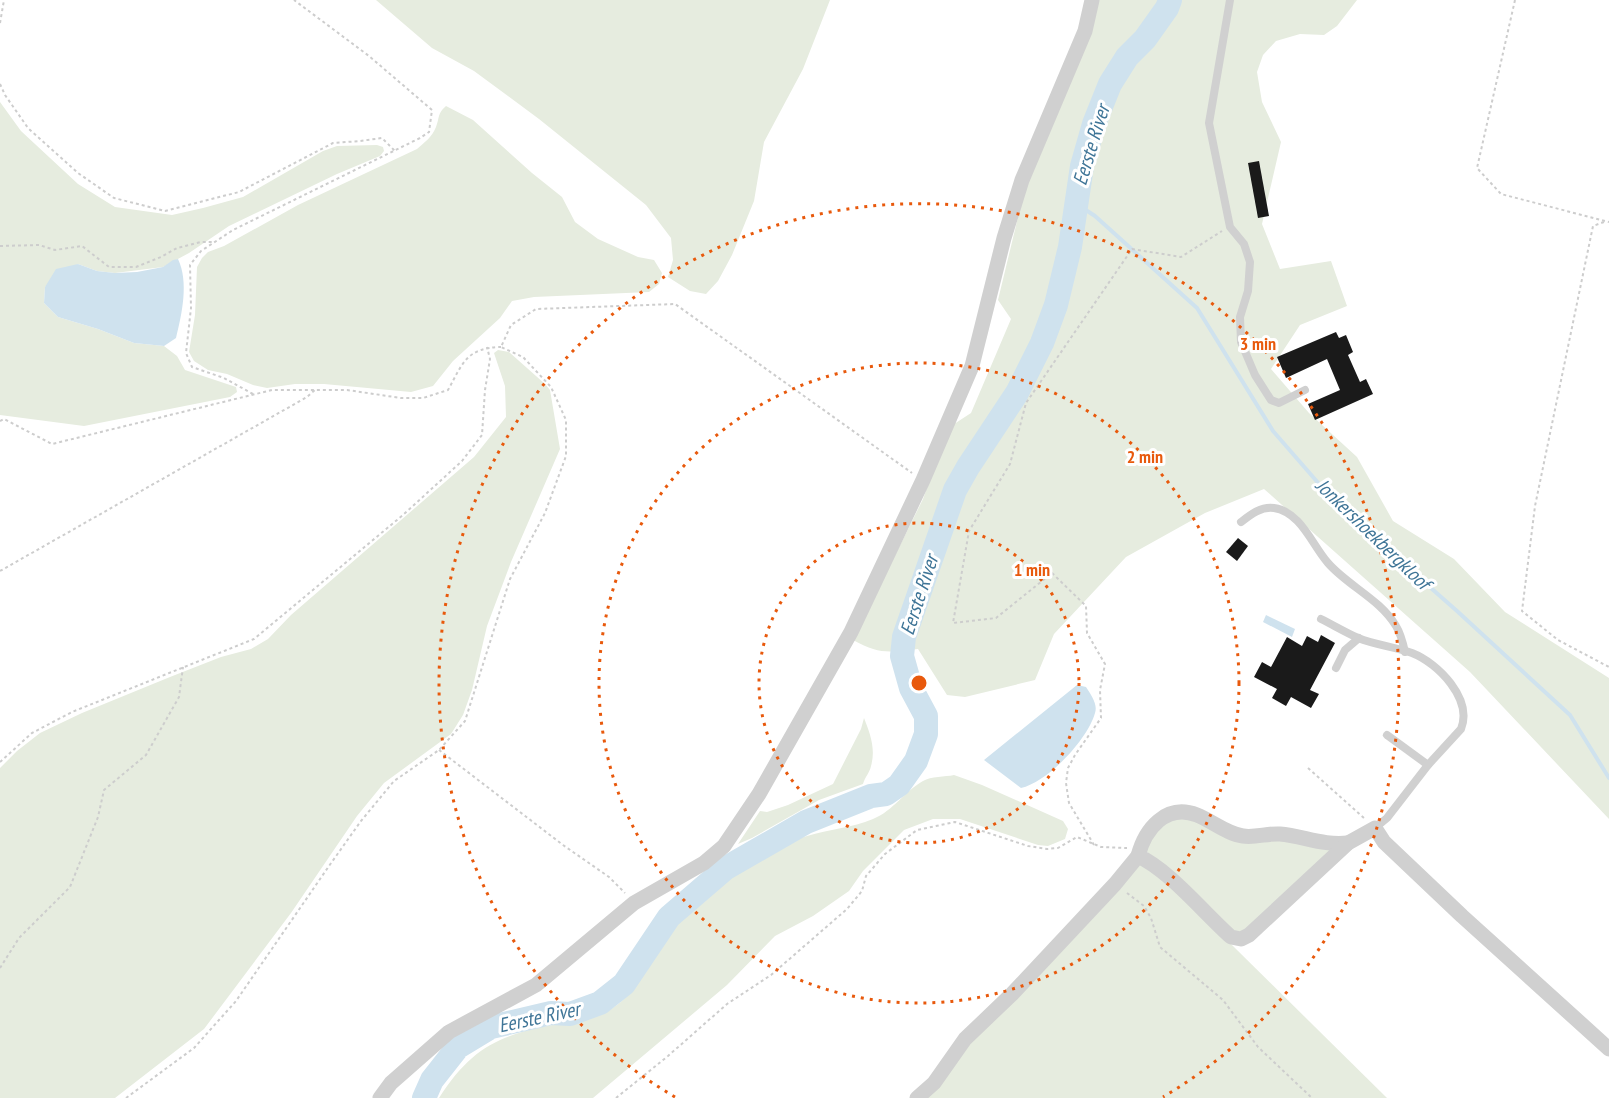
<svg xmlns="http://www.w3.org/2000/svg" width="1609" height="1098" viewBox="0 0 1609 1098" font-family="'PT Sans Narrow',sans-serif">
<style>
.green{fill:#e6ecdf}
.water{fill:#cfe2ee}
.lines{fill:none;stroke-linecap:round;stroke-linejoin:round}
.stream{stroke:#cfe2ee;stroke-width:4}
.river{stroke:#cfe2ee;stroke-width:24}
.building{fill:#1a1a1a}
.path{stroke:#cdcdcd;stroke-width:2;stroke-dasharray:3 3;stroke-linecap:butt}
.service{stroke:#d0d0d0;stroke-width:8}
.minor{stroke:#d0d0d0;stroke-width:15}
.ring{fill:none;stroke:#e8590c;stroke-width:3;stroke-dasharray:3 6}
.labels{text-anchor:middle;stroke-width:6;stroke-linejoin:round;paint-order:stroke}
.water-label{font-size:20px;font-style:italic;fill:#3f7597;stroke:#fff}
.centre{fill:#e8590c;stroke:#fff;stroke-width:3}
.ring-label{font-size:18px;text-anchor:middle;font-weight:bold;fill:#e8590c;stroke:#fff;stroke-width:6;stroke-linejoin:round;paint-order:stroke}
</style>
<rect width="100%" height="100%" fill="#fff"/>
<!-- green -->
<g class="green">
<path d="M 376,0 L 830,0 L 803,69 L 764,142 L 754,201 L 732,255 L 718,281 L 706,294 L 690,291 L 668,277 L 673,260 L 671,238 L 646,205 L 539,119 L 474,71 L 432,48 Z"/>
<path d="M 1096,0 L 1357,0 L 1337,26 L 1324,35 L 1300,34 L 1276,41 L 1263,55 L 1257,72 L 1262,102 L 1281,142 L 1262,224 L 1280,269 L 1331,261 L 1347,306 L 1300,325 L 1271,369 L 1309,413 L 1357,457 L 1393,521 L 1454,559 L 1505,612 L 1609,678 L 1609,819 L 1470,672 L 1264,489 L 1205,513 L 1126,557 L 1054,634 L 1035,680 L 965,697 L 947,695 L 918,649 C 889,652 880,655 853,640 L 923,499 L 948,428 L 971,413 L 1011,319 L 998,300 L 1027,180 Z"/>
<path d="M 0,102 L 21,131 L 78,184 L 115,207 L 172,215 L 203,208 L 243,197 L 323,151 L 337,146 L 377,145 L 383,147 L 384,151 L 380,156 L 337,174 L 229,226 L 189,253 L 163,267 L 115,273 L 97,271 L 78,264 L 45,287 L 44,303 L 58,317 L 98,329 L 134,343 L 164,346 L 177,356 L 185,370 L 236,387 L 237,392 L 230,397 L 84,426 L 0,415 Z"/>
<path d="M 446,106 L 473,120 L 532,173 L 562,197 L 575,222 L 598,239 L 638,257 L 654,260 L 662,273 L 659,284 L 649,292 L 534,297 L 512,301 L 500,318 L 453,361 L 433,386 L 411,392 L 324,384 L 295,384 L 267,388 L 253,385 L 227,374 L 208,370 L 194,361 L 189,352 L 195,315 L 197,267 L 202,258 L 208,252 L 224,246 L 298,205 L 417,149 C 425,142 432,137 436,127 C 440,117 437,114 446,106 Z"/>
<path d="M 498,350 L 509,352 L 545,384 L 550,390 L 560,449 L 511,562 L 487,626 L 472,690 L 463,715 L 451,734 L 384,783 L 357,816 L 291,913 L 204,1029 L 115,1098 L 0,1098 L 0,768 L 17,751 L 40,733 L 82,713 L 170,677 L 221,657 L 251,649 L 268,639 L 291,615 L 474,457 L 506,417 L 505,386 L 494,353 Z"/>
<path d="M 864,718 C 870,733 876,749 871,766 C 870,772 865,777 863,784 L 819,800 L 752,838 L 738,844 L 760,811 L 767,812 L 788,805 L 833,784 L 861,729 Z"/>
<path d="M 954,775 L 982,785 L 1063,821 L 1068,829 L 1065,839 L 1048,846 L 1038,845 L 960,819 L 933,819 L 904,830 L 863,871 L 849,891 L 813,916 L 775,936 L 727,985 L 593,1098 L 439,1098 C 472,1047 499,1035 557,1024 C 573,1021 591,1019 606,1012 C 634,998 649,964 666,939 C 672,929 681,920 690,912 C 719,883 767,847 807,836 C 829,829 852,828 873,819 C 893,811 905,791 923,781 C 931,776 945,777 954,775 Z"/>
<path d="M 1178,816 L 1335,848 L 1244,934 L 1230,932 L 1144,849 L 1150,834 Z"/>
<path d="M 1139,862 L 1161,875 L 1387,1098 L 922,1098 L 957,1055 Z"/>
</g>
<!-- water -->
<g class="water">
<path d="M 178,259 C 189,282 182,314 176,338 L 164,346 L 134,343 L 98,329 L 58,317 L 44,303 L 45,287 L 56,269 L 78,264 L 97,271 L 115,273 L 137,272 L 163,267 L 173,260 Z"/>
<path d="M 1266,615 L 1295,629 L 1292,637 L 1263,622 Z"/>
<path d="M 1077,685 L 1086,687 C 1091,695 1098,704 1095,713 C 1088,739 1048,782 1021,788 L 984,760 Z"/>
</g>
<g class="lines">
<!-- stream -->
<path class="stream" d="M 1075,203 L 1095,216 L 1197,308 L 1273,431 L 1340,508 L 1457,611 L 1570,715 L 1609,778"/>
<!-- river -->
<path class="river" d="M 424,1098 L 432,1080 L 458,1047 L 491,1027 L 551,1013 L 570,1014 L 600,1003 L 624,984 L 669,917 L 726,868 L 806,822 L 871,796 L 886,794 L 899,785 L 916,761 L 926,734 L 926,716 L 911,688 L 902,656 L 904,637 L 955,490 L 968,467 L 1017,393 L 1042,343 L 1056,305 L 1070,247 L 1082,166 L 1094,124 L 1110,84 L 1127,57 L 1145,39 L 1167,8 L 1170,0"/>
</g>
<!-- building -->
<g class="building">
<path d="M 1259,161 L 1269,216 L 1258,218 L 1248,163 Z"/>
<path d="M 1336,332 L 1339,338 L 1346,335 L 1353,352 L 1348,355 L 1360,382 L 1366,379 L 1373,394 L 1315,420 L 1308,404 L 1340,390 L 1327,359 L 1286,378 L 1277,357 Z"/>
<path d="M 1238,538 L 1248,546 L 1237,561 L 1226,552 Z"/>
<path d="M 1321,635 L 1335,643 L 1310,690 L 1319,694 L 1311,708 L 1291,697 L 1286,706 L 1272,698 L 1277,689 L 1254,677 L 1262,662 L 1271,667 L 1287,637 L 1302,646 L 1307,636 L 1318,642 Z"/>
</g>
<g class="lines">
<!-- path -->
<g class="path">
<path d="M 1515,0 L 1477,168 L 1501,194 L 1609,222"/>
<path d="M 0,23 L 4,0"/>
<path d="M 0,84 L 5,95 L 28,128 L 78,173 L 114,198 L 165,211 L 239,192 L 333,143 L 360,141 L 382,138 L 395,151"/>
<path d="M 1604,222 L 1593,226 L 1535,506 L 1522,611 L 1558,640 L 1609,667"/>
<path d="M 0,246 L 39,245 L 55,250 L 82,246 L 109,267 L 136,267 L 161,257 L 177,248 L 201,242 L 212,242"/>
<path d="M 253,394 L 224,378 L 192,367 L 186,353 L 191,308 L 190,265 L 201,251 L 233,230 L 420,138 L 429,132 L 432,110 L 369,56 L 294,0"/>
<path d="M 0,421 L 4,419 L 52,444 L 272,390 L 347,390 L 401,398 L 423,398 L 448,390 C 463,363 466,348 501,347"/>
<path d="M 0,571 L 307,397 L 316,389"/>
<path d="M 439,750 L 563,845 L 609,877 L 625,893"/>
<path d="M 0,762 L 32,733 L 72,712 L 254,639 L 403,515 L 462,461 L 482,435 L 485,390 L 490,359 L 487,347"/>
<path d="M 1308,768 L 1364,818"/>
<path d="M 1094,845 L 1069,803 L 1066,783 L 1068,768 L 1075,755 L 1101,718 L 1100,690 L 1105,664 L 1087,633 L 1086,606 L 1052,573 L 996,618 L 953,623 L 969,531 L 1010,464 L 1026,403 L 1132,249 L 1181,257 L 1222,231"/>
<path d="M 1127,893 L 1144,906 L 1151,918 L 1160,947 L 1223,1000 L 1258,1047 L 1312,1098"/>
<path d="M 0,968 L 19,938 L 70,887 L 98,817 L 104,790 L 146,755 L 179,697 L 183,667"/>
<path d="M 126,1098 L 194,1048 L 236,1001 L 329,866 L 361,821 L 394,781 L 439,750 L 465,721 L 510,579 L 545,513 L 566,456 L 566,420 L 551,387 L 523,357 L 501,347 L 511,325 L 536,309 L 675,304 L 912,473"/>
<path d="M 616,1098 L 668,1056 L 727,1004 L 771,975 L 847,909 L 862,891 L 866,876 L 885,854 L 917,830 L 955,822 L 1028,846 L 1047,849 L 1058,848 L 1077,837 L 1101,847 L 1127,848"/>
</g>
<!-- service -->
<g class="service">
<path d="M 1230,0 L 1209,123 L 1230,227 L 1244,244 L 1250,262 L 1248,291 L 1240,317 L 1241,342 L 1255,375 L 1271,400 L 1279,403 L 1305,390"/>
<path d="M 1241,522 C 1250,515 1261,506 1274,508 C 1301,512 1312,545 1328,563 C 1348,586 1380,599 1396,626 C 1401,634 1403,643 1405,652"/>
<path d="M 1321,619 C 1333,625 1345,632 1358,638 C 1376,645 1395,647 1412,653 C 1438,663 1473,699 1461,729 L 1428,765 L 1387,818 L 1375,828"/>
<path d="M 1336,668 L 1345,650 L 1359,638"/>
<path d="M 1387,735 L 1428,765"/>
</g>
<!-- minor -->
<g class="minor">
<path d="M 1138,856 C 1145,829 1166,803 1197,815 C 1212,821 1227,834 1243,836 C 1255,838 1268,833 1280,834 C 1303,836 1324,846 1348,843"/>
<path d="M 380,1098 L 391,1083 L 449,1032 L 536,985 L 634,903 L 704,863 L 724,846 L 759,794 L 851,632 L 923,480 L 972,366 L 1004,238 L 1022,180 L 1085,31 L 1092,0"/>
<path d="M 917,1098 L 934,1083 L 965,1039 L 1012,994 L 1115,884 L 1138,856 C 1168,869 1205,914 1231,937 L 1241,939 L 1249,935 L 1348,843 L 1375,828 L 1384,842 L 1462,916 L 1609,1049"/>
</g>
</g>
<!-- distance rings -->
<g class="ring">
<circle cx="919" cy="683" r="160"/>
<circle cx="919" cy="683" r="320"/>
<path d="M675 1097A480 480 0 1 1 1163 1097"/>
</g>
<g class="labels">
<!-- water labels -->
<g class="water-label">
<text transform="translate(1091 145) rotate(-73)" y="7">Eerste River</text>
<text transform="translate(1373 534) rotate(44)" y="7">Jonkershoekbergkloof</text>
<text transform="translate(919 595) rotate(-72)" y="7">Eerste River</text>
<text transform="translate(539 1017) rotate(-12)" y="7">Eerste River</text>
</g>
</g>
<circle cx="919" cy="683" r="9" class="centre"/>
<g class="ring-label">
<text x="1258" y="350">3 min</text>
<text x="1145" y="463">2 min</text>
<text x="1032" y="576">1 min</text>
</g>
</svg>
